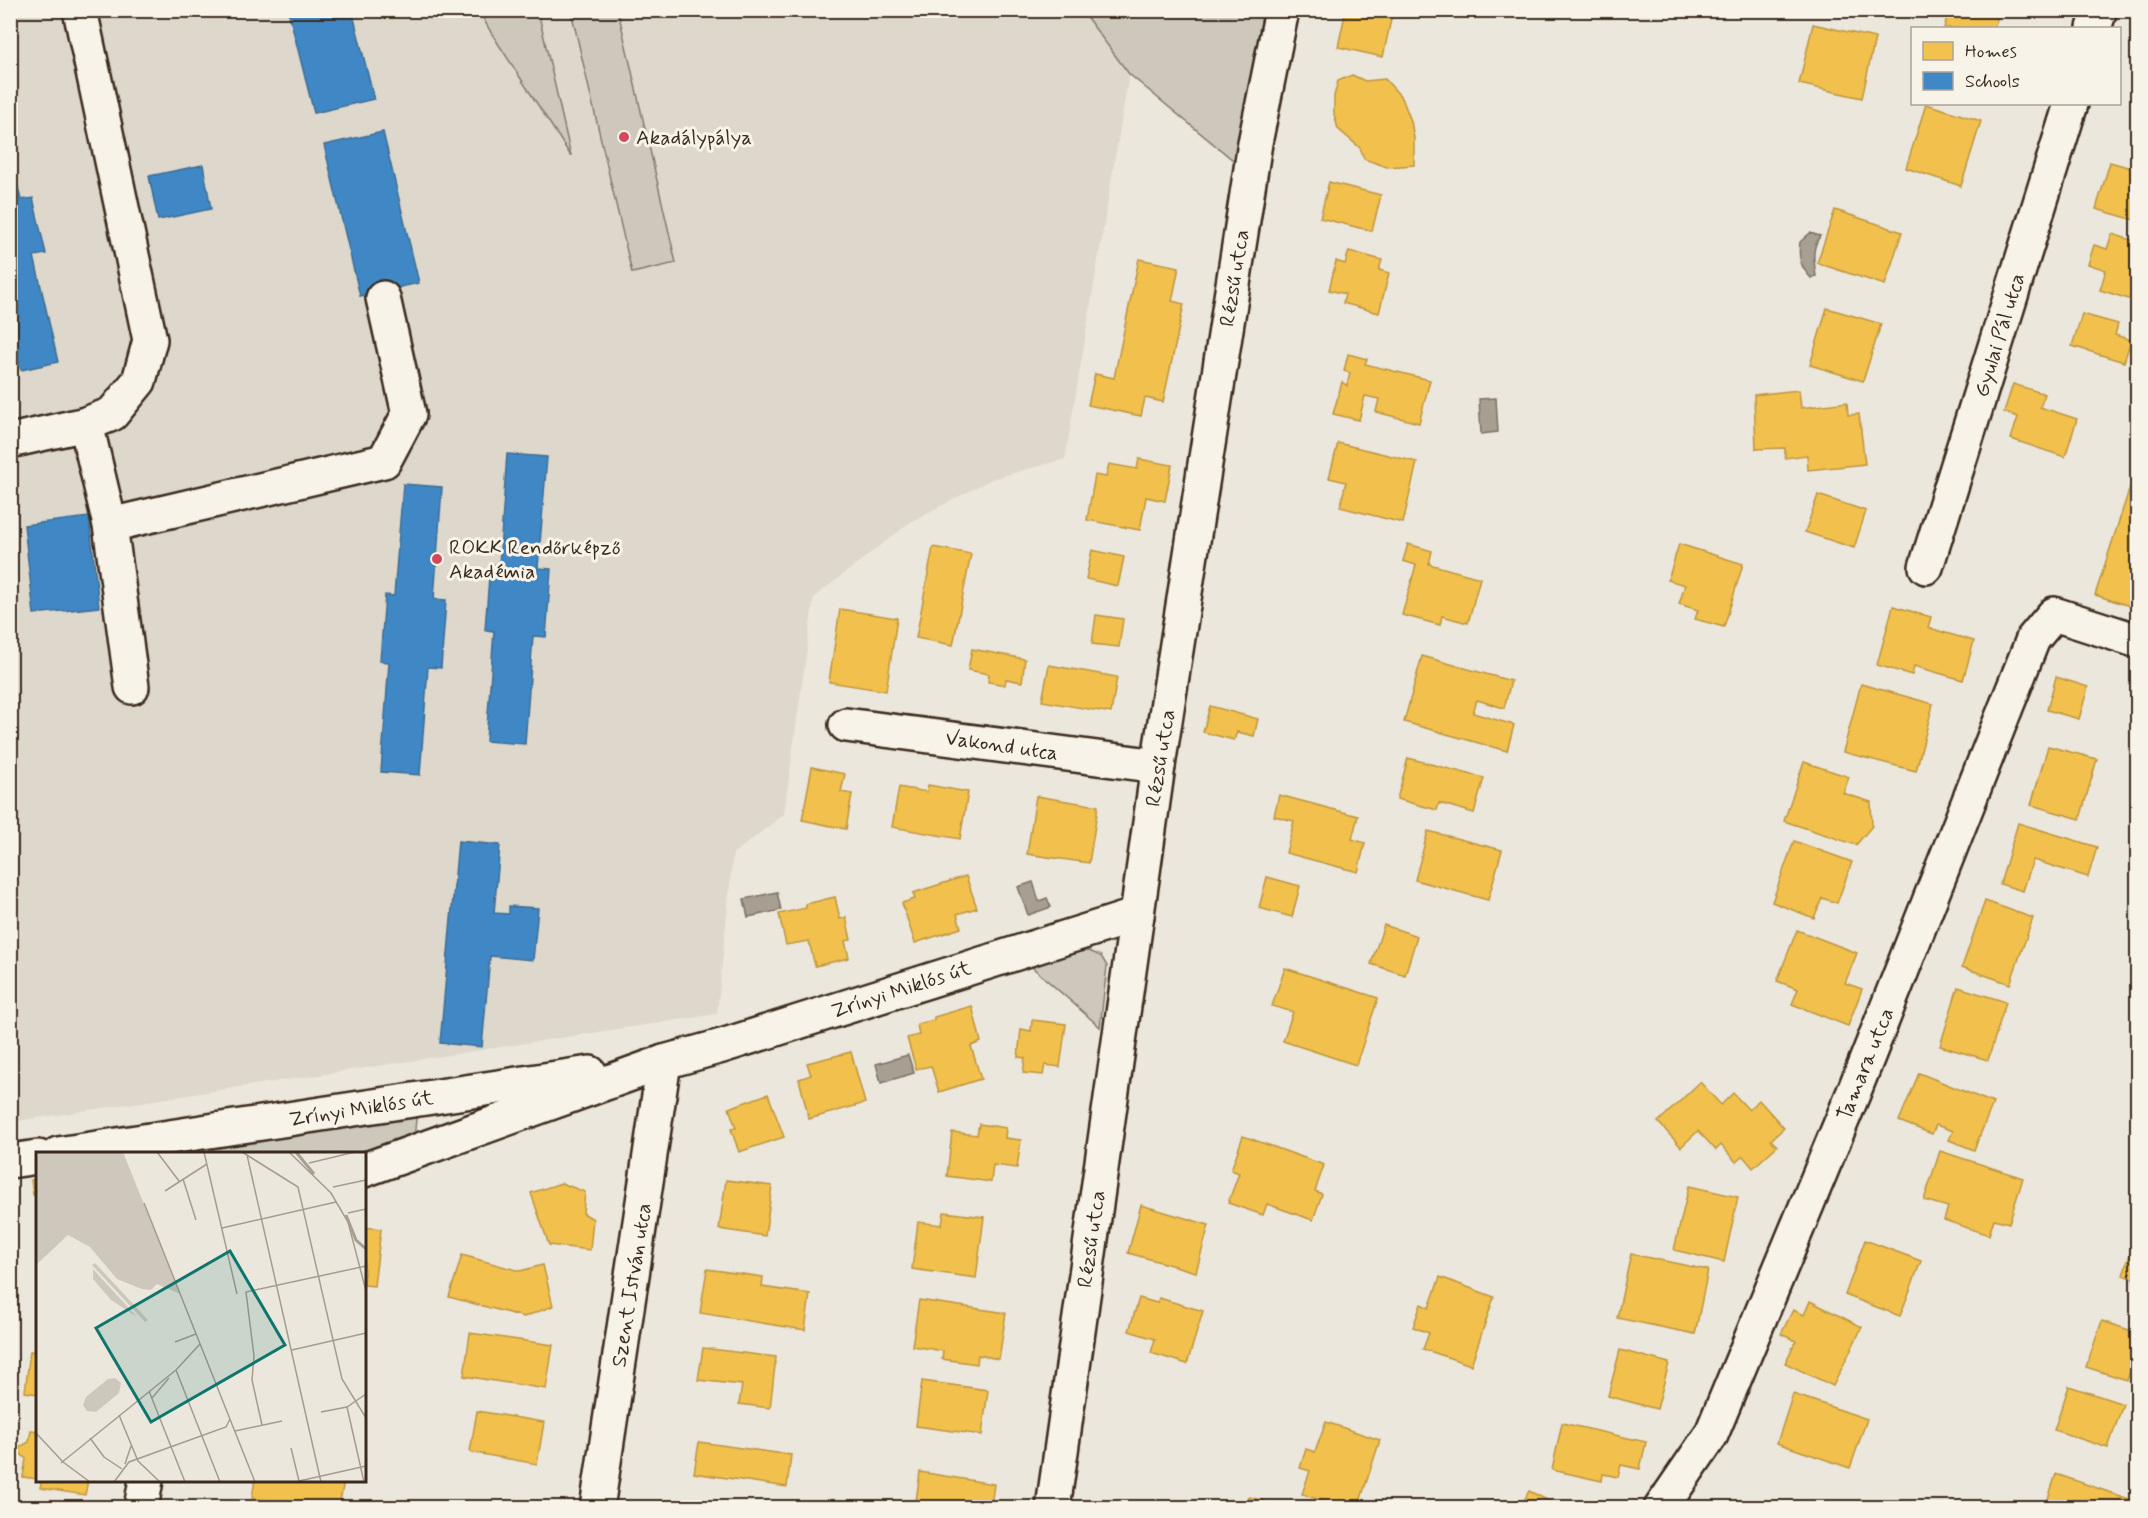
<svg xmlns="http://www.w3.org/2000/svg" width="2148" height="1518" viewBox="0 0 2148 1518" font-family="Mynerve,sans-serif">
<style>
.built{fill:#ddd7cc}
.green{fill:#cec8bc;stroke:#84796d;stroke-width:1.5}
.water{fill:#a89f93;stroke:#7c7064;stroke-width:1.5}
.homes{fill:#f2c14e;stroke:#bb9440;stroke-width:1.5}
.schools{fill:#3f88c5;stroke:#3e6c93;stroke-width:1.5}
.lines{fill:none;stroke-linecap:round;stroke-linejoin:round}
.minor-casing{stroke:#3b2a1e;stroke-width:38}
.minor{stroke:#f7f3e8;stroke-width:33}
.poi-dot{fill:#d1495b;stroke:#f7f3e8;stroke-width:2}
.labels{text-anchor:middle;stroke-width:6;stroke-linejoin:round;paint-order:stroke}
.poi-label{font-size:21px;fill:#3b2a1e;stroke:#f7f3e8;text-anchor:start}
.street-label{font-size:21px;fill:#3b2a1e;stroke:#f7f3e8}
.inset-river{fill:none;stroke:#a89f93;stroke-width:3}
.inset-road{fill:none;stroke:#a59b90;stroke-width:1.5}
.view{fill:#0f766e;fill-opacity:0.15;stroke:#0f766e;stroke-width:3}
.inset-edge{fill:none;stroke:#3b2a1e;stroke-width:3}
</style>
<rect width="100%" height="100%" fill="#ece7dc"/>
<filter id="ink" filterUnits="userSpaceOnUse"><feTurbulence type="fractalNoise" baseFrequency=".0167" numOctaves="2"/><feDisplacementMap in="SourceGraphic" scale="12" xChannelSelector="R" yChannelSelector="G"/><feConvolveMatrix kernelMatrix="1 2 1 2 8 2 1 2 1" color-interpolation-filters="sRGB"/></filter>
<g filter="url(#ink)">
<!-- built -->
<path class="built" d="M 11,11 L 1093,11 L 1129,74 L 1065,459 L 992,479 L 912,521 L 814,597 L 784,814 L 733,854 L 717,1014 L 11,1122 Z"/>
<!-- green -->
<g class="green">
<path d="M 479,11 L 538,11 L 571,156 L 492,34 Z"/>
<path d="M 571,11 L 618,11 L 676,263 L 632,273 Z"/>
<path d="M 1082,11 L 1282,11 L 1250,174 L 1129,74 Z"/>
<path d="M 1089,951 L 1101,956 L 1107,966 L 1100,1027 L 1032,967 L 1076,952 Z"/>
<path d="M 417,1109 L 414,1140 L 364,1154 L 213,1154 L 214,1138 Z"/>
</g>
<!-- water -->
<g class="water">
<path d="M 1810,233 L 1820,236 C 1811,249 1814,261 1816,276 L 1811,278 C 1800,266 1798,258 1800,242 Z"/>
<path d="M 1496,398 L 1498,432 L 1481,434 L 1479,399 Z"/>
<path d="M 1033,882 L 1039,901 L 1047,898 L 1051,907 L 1028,915 L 1018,887 Z"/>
<path d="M 777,892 L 781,910 L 748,917 L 744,899 Z"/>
<path d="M 908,1055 L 914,1073 L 881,1083 L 876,1064 Z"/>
</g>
<!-- homes -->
<g class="homes">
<path d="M 1346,10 L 1393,10 L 1383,57 L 1338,47 Z"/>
<path d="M 1949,10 L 2000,10 L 1994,28 L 1944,28 Z"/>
<path d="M 1813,24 L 1875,38 L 1862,98 L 1799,84 Z"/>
<path d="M 1352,75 L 1365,81 L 1385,79 L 1402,98 L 1411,121 L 1414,138 L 1414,165 L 1387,167 L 1364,159 L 1360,148 L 1338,129 L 1334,114 L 1334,96 L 1338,81 Z"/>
<path d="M 1926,104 L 1981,121 L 1961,186 L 1906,168 Z"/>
<path d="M 2110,162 L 2138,170 L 2138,221 L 2096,209 Z"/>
<path d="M 1329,182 L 1381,195 L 1372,231 L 1320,218 Z"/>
<path d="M 1835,210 L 1902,232 L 1885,285 L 1817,263 Z"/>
<path d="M 2112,234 L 2138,242 L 2138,302 L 2100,290 L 2106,270 L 2088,264 L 2094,245 L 2107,249 Z"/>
<path d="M 1349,251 L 1382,260 L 1379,270 L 1389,273 L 1379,313 L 1343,303 L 1345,294 L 1329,290 L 1336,261 L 1345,264 Z"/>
<path d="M 1139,259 L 1179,267 L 1172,301 L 1184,304 L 1163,402 L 1145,398 L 1141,416 L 1088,405 L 1095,374 L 1114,378 Z"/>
<path d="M 1827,308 L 1881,324 L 1863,381 L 1810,365 Z"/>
<path d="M 2082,314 L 2118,324 L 2115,335 L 2131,340 L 2124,362 L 2072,346 Z"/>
<path d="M 1348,354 L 1367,359 L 1365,364 L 1430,380 L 1419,423 L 1376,412 L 1379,399 L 1365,396 L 1359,420 L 1333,414 L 1342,382 L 1347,386 L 1350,373 L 1344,371 Z"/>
<path d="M 2013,384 L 2045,394 L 2040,407 L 2077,419 L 2065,457 L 2011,439 L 2018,417 L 2004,412 Z"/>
<path d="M 1799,390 L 1801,408 L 1847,402 L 1848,415 L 1859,414 L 1865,464 L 1808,470 L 1807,455 L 1785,458 L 1785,448 L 1756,449 L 1754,395 Z"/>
<path d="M 1338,443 L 1417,462 L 1403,523 L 1340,507 L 1346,482 L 1329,478 Z"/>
<path d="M 1139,459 L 1172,465 L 1165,501 L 1146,497 L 1140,530 L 1087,520 L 1095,475 L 1106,477 L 1109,464 L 1137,469 Z"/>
<path d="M 2131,484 L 2138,486 L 2138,585 L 2130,606 L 2095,595 Z"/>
<path d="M 1818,495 L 1866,511 L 1854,548 L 1805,532 Z"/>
<path d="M 1408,544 L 1432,551 L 1429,564 L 1480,578 L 1468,623 L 1442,616 L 1440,625 L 1402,615 L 1416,565 L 1403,561 Z"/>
<path d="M 1679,544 L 1743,564 L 1724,627 L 1695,619 L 1698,610 L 1679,604 L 1685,585 L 1668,580 Z"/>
<path d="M 933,547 L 971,554 L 953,645 L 916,638 Z"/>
<path d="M 1092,550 L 1124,557 L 1118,586 L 1086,579 Z"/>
<path d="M 1893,606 L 1931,617 L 1928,628 L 1974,641 L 1963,680 L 1914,666 L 1912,675 L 1877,665 Z"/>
<path d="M 840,609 L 897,618 L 886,691 L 829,682 Z"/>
<path d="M 1096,615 L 1123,619 L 1119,647 L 1092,644 Z"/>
<path d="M 972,649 L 1025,659 L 1022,682 L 1006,679 L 1005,685 L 988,682 L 989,674 L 968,670 Z"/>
<path d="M 1422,656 L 1511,681 L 1504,708 L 1477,700 L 1473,713 L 1514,725 L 1507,751 L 1404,722 Z"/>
<path d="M 1049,665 L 1117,677 L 1111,713 L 1042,701 Z"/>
<path d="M 2056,677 L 2088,687 L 2079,719 L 2047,710 Z"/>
<path d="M 1861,684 L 1933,704 L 1916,771 L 1843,752 Z"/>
<path d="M 1210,706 L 1258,719 L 1254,736 L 1237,732 L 1234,740 L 1203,732 Z"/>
<path d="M 2048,746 L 2097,759 L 2080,819 L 2031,805 Z"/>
<path d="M 1408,758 L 1484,778 L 1474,813 L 1439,803 L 1437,810 L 1397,799 Z"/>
<path d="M 1804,762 L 1849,777 L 1843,793 L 1871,802 L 1872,826 L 1856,845 L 1784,821 Z"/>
<path d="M 812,767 L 845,774 L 841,792 L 852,794 L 846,829 L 802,820 Z"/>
<path d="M 928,785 L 968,792 L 960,839 L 892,827 L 899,787 L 927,792 Z"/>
<path d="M 1279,795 L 1358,816 L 1352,839 L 1365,843 L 1358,872 L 1286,853 L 1294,821 L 1274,816 Z"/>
<path d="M 1036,796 L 1098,806 L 1089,863 L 1027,854 Z"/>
<path d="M 2018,823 L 2097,847 L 2088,877 L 2033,860 L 2023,891 L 2000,884 Z"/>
<path d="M 1428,831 L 1502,850 L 1488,900 L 1415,880 Z"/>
<path d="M 1794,841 L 1852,862 L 1837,903 L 1822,898 L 1814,918 L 1772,902 Z"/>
<path d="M 966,876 L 977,908 L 957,914 L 961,928 L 915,943 L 902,903 L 915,899 L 913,893 Z"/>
<path d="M 1267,877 L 1300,886 L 1292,917 L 1259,908 Z"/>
<path d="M 835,897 L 840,919 L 846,917 L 851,940 L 845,941 L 849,958 L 815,966 L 809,941 L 786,945 L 779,914 L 806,908 L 806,904 Z"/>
<path d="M 1985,901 L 2033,918 L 2010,984 L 1962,967 Z"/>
<path d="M 1384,925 L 1417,936 L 1405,975 L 1371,964 Z"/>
<path d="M 1797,930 L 1857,953 L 1845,983 L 1862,989 L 1848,1026 L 1792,1004 L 1798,989 L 1777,981 Z"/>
<path d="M 1285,968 L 1378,998 L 1356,1065 L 1283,1041 L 1293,1012 L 1272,1006 Z"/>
<path d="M 1958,987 L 2006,1002 L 1988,1060 L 1940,1046 Z"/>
<path d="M 972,1006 L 981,1042 L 971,1046 L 981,1079 L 939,1092 L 931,1066 L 916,1069 L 907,1038 L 919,1035 L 917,1024 L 934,1020 L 934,1017 Z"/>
<path d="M 1032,1020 L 1066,1024 L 1060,1067 L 1045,1065 L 1043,1075 L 1023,1073 L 1025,1058 L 1018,1057 L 1021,1029 L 1031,1031 Z"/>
<path d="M 851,1052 L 865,1103 L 809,1119 L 799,1079 L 811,1075 L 807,1063 Z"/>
<path d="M 1919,1073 L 1993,1103 L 1974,1150 L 1949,1140 L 1953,1131 L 1936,1125 L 1932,1134 L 1899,1121 Z"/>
<path d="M 1700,1082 L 1721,1105 L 1733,1093 L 1749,1110 L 1759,1100 L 1784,1128 L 1771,1140 L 1777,1146 L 1753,1168 L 1743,1156 L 1736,1162 L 1721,1145 L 1716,1150 L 1698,1131 L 1681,1147 L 1658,1122 Z"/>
<path d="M 768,1094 L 784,1137 L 739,1152 L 731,1129 L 736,1128 L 729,1108 Z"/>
<path d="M 979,1124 L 1006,1128 L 1005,1138 L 1021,1140 L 1017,1168 L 993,1165 L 991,1182 L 947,1176 L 952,1132 L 977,1135 Z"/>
<path d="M 1243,1136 L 1324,1165 L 1315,1191 L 1322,1194 L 1313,1220 L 1267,1204 L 1263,1215 L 1228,1203 L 1239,1173 L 1231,1170 Z"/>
<path d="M 1940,1151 L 2023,1178 L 2009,1223 L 1994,1219 L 1989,1235 L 1944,1220 L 1948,1207 L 1924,1200 Z"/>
<path d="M 38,1179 L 38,1194 L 33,1195 L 31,1180 Z"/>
<path d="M 726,1180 L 772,1186 L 765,1236 L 719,1229 Z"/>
<path d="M 561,1183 L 585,1192 L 583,1213 L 593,1219 L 590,1250 L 549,1245 L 531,1193 Z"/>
<path d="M 1689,1186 L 1738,1197 L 1724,1262 L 1674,1250 Z"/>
<path d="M 1141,1205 L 1209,1225 L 1196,1272 L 1128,1253 Z"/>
<path d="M 944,1212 L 984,1217 L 976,1278 L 912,1269 L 918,1222 L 942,1225 Z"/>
<path d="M 364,1227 L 381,1229 L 374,1286 L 364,1285 Z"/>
<path d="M 2138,1232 L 2138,1280 L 2123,1275 Z"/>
<path d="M 1865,1240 L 1921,1261 L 1900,1316 L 1845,1295 Z"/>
<path d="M 1631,1254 L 1708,1270 L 1695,1334 L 1617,1318 Z"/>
<path d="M 462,1255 L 520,1271 L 543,1265 L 553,1306 L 524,1317 L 449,1297 Z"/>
<path d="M 707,1269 L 763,1277 L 762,1287 L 810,1294 L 805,1330 L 700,1313 Z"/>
<path d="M 1440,1277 L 1494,1297 L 1471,1365 L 1423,1349 L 1429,1333 L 1413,1327 L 1421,1304 L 1429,1308 Z"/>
<path d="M 1139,1298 L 1157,1303 L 1159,1298 L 1203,1311 L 1187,1364 L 1151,1353 L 1155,1339 L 1129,1331 Z"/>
<path d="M 919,1300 L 1006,1313 L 999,1359 L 978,1355 L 977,1364 L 942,1359 L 943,1351 L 912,1346 Z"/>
<path d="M 1810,1301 L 1862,1327 L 1833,1386 L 1785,1363 L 1796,1341 L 1781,1334 L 1793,1310 L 1804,1315 Z"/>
<path d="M 2102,1321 L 2138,1333 L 2138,1350 L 2127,1380 L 2086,1367 Z"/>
<path d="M 470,1333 L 553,1345 L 546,1389 L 464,1376 Z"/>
<path d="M 703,1348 L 776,1357 L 770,1408 L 739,1404 L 742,1385 L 698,1380 Z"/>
<path d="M 1620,1350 L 1669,1363 L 1657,1409 L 1608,1396 Z"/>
<path d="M 30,1351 L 38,1352 L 38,1394 L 25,1392 Z"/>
<path d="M 922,1381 L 988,1390 L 982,1435 L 916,1426 Z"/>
<path d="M 2069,1386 L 2123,1404 L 2108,1448 L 2054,1430 Z"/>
<path d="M 1793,1394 L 1867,1419 L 1850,1468 L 1777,1443 Z"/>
<path d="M 477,1411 L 544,1422 L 537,1464 L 470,1452 Z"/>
<path d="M 1326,1422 L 1380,1440 L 1358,1508 L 1344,1508 L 1302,1494 L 1310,1471 L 1300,1468 L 1306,1449 L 1315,1452 Z"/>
<path d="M 1562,1423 L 1646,1442 L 1640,1469 L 1621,1465 L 1618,1477 L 1603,1474 L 1602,1481 L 1552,1470 Z"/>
<path d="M 31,1430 L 38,1431 L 38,1479 L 23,1477 L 26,1459 L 19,1452 L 20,1447 L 29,1442 Z"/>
<path d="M 699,1442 L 791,1455 L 787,1487 L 694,1473 Z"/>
<path d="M 920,1472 L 994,1484 L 991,1506 L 973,1503 L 972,1508 L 915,1508 Z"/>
<path d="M 2056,1474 L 2138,1502 L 2138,1508 L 2045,1508 Z"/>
<path d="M 42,1480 L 88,1480 L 85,1495 L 40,1488 Z"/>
<path d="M 255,1480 L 344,1480 L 339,1508 L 296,1508 L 297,1505 L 252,1498 Z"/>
<path d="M 1529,1491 L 1563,1508 L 1520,1508 Z"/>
<path d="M 1249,1497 L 1288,1507 L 1288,1508 L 1247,1508 Z"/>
</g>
<!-- schools -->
<g class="schools">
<path d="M 288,10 L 352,10 L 374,99 L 314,113 Z"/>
<path d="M 383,132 L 419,283 L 360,296 L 324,145 Z"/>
<path d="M 10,154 L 21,200 L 33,198 L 46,254 L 34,256 L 58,362 L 21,370 L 10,327 Z"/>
<path d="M 203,165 L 211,209 L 158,220 L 149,176 Z"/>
<path d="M 507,454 L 547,457 L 538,568 L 551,569 L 546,637 L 533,636 L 525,744 L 486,741 L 494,631 L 485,630 L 490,564 L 499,565 Z"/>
<path d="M 403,484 L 442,487 L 434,599 L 446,600 L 441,668 L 428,667 L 420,775 L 381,772 L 389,662 L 380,661 L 385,595 L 394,596 Z"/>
<path d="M 89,517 L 99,607 L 34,614 L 24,525 Z"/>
<path d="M 458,841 L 500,845 L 494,913 L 509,914 L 509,906 L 538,908 L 533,960 L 490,956 L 482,1047 L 440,1043 Z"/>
</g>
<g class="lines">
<defs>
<g id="minor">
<path d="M 80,10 L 150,340 L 139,381 L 112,414 L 86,424"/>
<path d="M 2094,28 L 2100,10"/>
<path d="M 10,441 L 86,424 L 110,525 L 384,461 L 409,414 L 383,298"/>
<path d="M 110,525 L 132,687"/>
<path d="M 1926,567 L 2071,104"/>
<path d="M 846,725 L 1158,766"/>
<path d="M 58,1154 L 590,1073"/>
<path d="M 10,1161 L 38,1157"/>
<path d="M 364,1170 L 664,1062 L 722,1046 L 1137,915"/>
<path d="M 141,1508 L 146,1480"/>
<path d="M 597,1508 L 664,1062"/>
<path d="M 1053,1508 L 1158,766 L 1255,143 L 1282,10"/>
<path d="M 1661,1508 L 1711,1435 L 1853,1094 L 2033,639 L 2054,614 L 2138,641"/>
</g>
</defs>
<!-- minor casing -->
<use href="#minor" class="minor-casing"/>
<!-- minor -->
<use href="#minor" class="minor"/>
</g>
</g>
<!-- markers -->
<g class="poi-dot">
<circle cx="624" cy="137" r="6"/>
<circle cx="437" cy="559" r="6"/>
</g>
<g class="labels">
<!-- poi labels -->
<g class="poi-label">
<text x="636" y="144">Akadálypálya</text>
<text x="449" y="554">ROKK Rendőrképző<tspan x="449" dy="24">Akadémia</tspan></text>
</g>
<!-- street labels -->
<g class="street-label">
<text transform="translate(1234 278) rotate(-81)" y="7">Rézsű utca</text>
<text transform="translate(1999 335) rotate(-73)" y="7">Gyulai Pál utca</text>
<text transform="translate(1002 745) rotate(8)" y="7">Vakond utca</text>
<text transform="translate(1160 758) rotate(-81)" y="7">Rézsű utca</text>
<text transform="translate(901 989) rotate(-18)" y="7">Zrínyi Miklós út</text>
<text transform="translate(1865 1064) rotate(-68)" y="7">Tamara utca</text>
<text transform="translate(361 1108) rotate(-9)" y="7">Zrínyi Miklós út</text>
<text transform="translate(1091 1239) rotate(-82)" y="7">Rézsű utca</text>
<text transform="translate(631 1285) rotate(-81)" y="7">Szent István utca</text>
</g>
</g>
<!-- overview -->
<g transform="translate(36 1152)">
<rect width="330" height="330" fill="#ece7dc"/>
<path d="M 0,0 L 87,0 L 144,142 L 121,132 L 115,138 L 106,137 L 81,127 L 54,95 L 32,83 L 0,113 ZM 59,111 L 112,168 L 109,170 L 56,113 ZM 57,117 L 101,165 L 75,148 L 57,127 ZM 79,226 L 85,231 L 83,241 L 60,260 L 51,259 L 47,253 L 50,245 L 72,227 Z" fill="#cec8bc"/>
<path class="inset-river" d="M 260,0 L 278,22M 310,63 L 320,88 L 330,97"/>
<path class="inset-road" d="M 121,0 L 143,29M 168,0 L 201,142M 206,0 L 262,35 L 306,227 L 330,266M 253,0 L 295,41 L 312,70 L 330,139M 211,3 L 285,330M 273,11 L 319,0M 147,27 L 160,68M 297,35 L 330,28M 129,39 L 171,12M 108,51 L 219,330M 312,61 L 330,57M 186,76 L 300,50M 139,190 L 160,182M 256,198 L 330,181M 140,218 L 184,330M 140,218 L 164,192M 113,239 L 149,330M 116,246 L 133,226M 311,255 L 328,330M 285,260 L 311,255 L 330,242M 83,263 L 102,309 L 124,330M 226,273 L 216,228 L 218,204 L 210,140 L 330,114M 199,279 L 246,269M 0,281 L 27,310 L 54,330M 54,286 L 68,305 L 86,317M 255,296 L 263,329M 25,311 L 140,218M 89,312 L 95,294M 263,329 L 330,314M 78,330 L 93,310 L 190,275 L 194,267"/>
<path class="view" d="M 194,99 L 249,193 L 115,270 L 60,176 Z"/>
<rect width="330" height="330" class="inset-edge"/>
</g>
<!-- margin -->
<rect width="2148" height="1518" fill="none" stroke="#f7f3e8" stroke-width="36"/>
<rect x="18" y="18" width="2112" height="1482" fill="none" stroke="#3b2a1e" stroke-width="2" filter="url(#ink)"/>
<!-- legend -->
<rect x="1911" y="27" width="210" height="78" fill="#f7f3e8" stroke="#aca397" stroke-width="1.5"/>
<rect x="1923" y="42" width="30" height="18" fill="#f2c14e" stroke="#aca397" stroke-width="1.5"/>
<text x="1965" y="57" font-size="18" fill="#3b2a1e">Homes</text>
<rect x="1923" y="72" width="30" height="18" fill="#3f88c5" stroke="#aca397" stroke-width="1.5"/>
<text x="1965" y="87" font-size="18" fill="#3b2a1e">Schools</text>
</svg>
